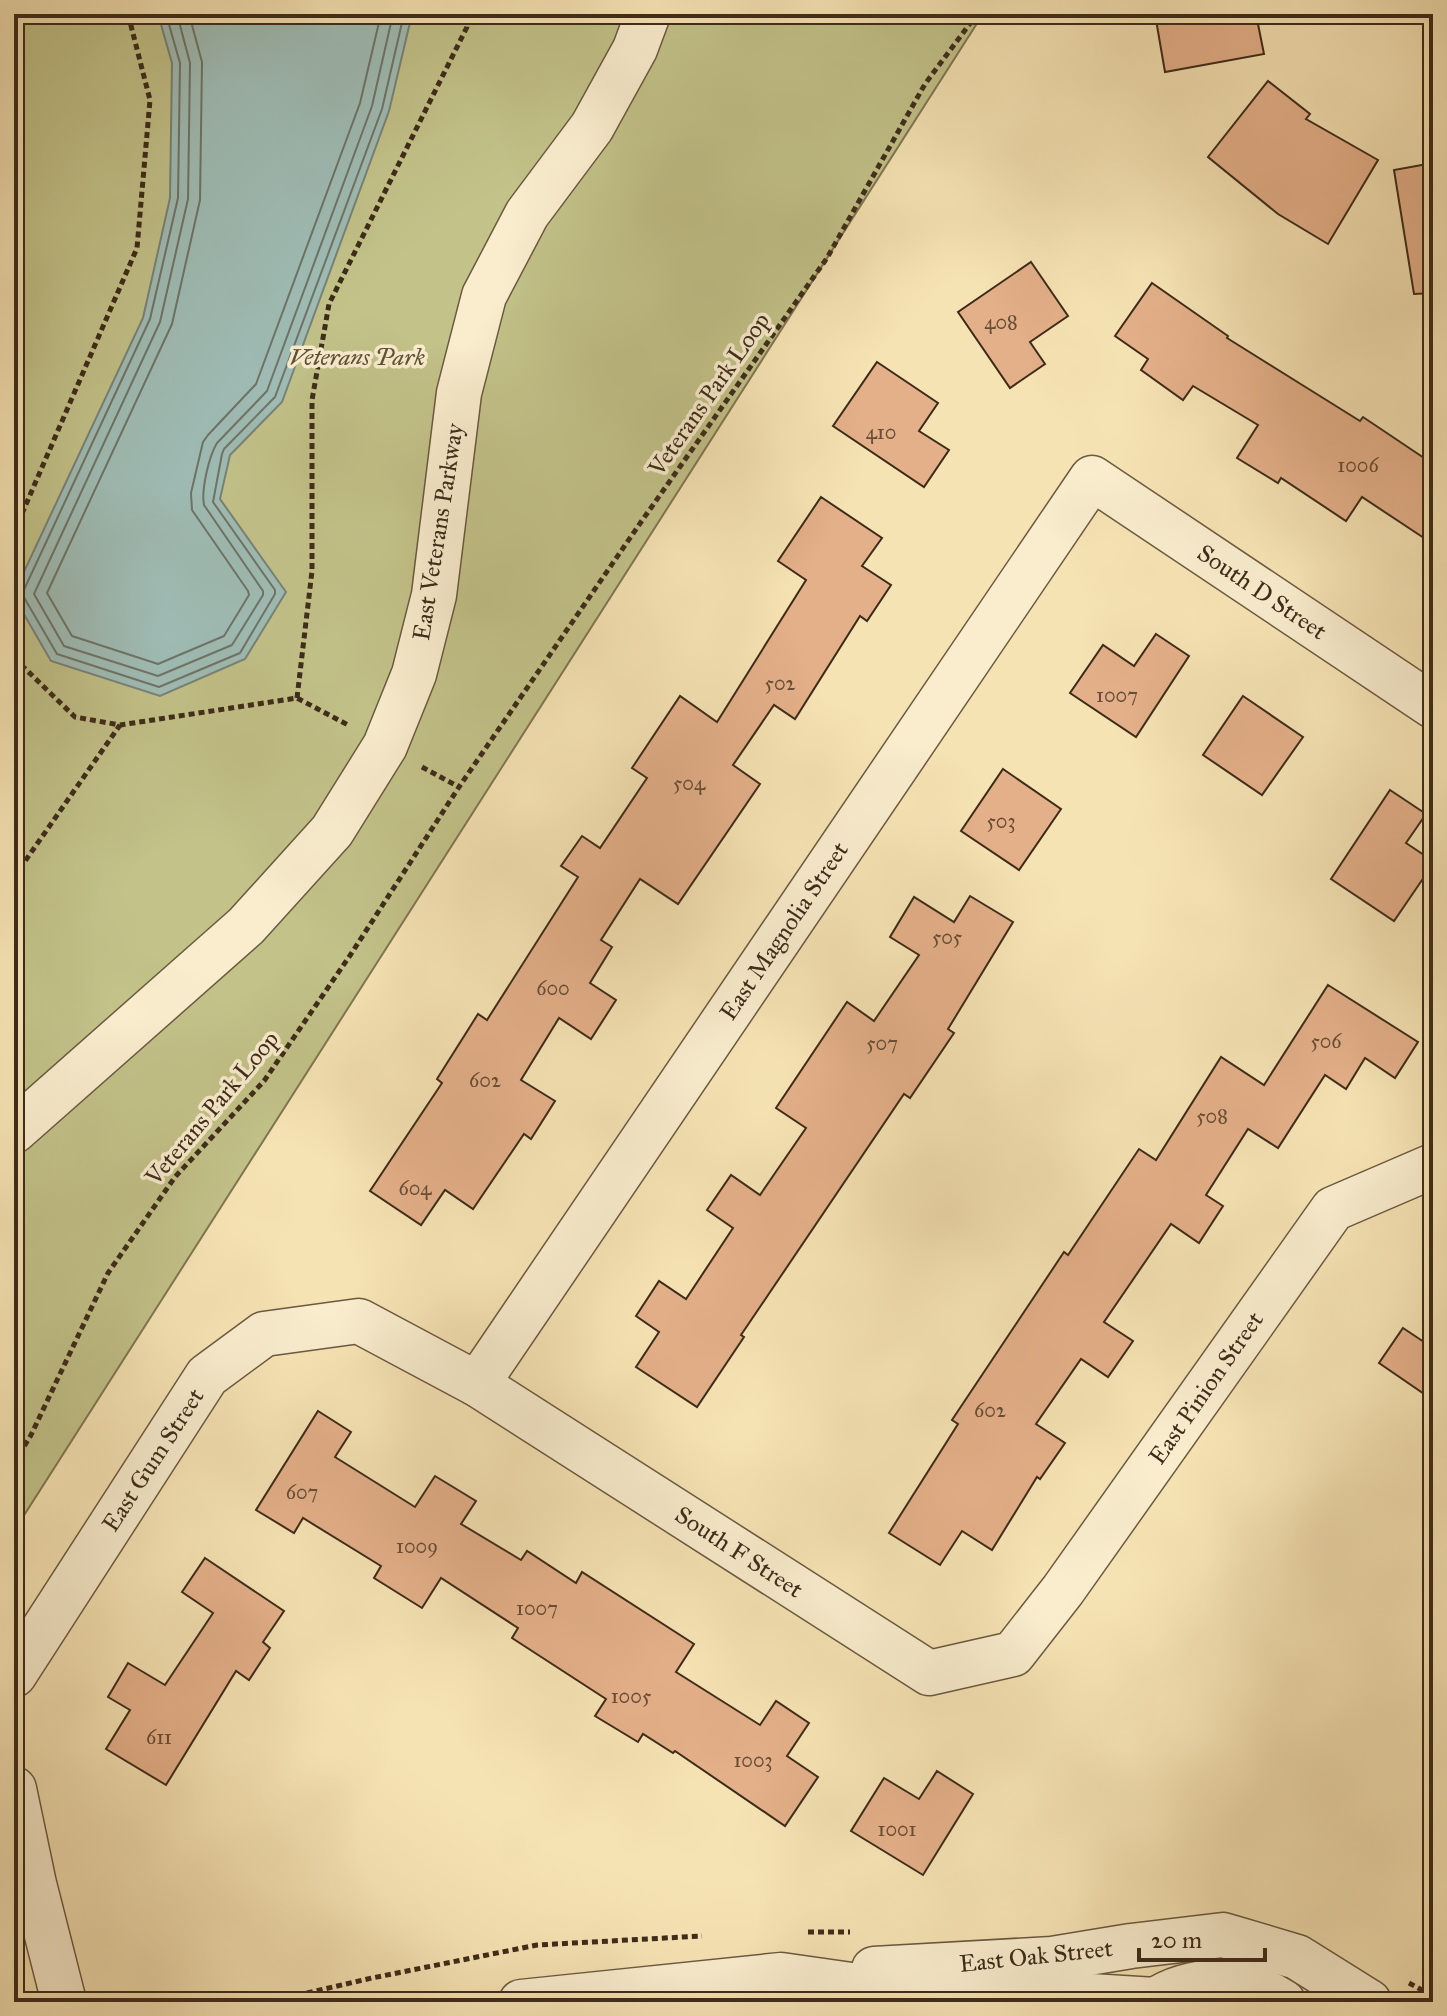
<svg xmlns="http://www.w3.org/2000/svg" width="1447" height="2016" viewBox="0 0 1447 2016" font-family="'IM FELL Great Primer',serif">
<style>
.green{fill:#c2c289;stroke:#807652;stroke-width:2}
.water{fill:#9fbdb6;stroke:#788378;stroke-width:2}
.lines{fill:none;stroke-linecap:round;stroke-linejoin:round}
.shore{stroke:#6e7468;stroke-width:2}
.building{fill:#e4b089;stroke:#3d2b1a;stroke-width:2}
.minor-casing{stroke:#6b5940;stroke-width:47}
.path{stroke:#3d2b1a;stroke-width:5;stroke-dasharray:6 4;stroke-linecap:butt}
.minor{stroke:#f9edce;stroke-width:44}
.labels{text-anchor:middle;stroke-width:7;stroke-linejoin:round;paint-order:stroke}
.number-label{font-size:20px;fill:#674c36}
.park-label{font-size:24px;font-style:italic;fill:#5e5136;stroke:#f9edce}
.street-label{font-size:24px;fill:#3d2b1a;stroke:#f9edce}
</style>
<rect width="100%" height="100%" fill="#f6e3b4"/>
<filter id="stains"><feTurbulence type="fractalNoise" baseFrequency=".0025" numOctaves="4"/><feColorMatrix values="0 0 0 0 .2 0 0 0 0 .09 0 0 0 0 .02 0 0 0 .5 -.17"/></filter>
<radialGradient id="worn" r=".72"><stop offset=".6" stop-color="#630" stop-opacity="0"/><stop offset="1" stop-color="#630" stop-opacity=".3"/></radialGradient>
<!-- green -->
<path class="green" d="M 14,14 L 983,14 L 14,1531 Z"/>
<!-- water -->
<path class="water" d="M 158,14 L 412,14 L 389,111 L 282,402 L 230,455 L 220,499 L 286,592 L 245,659 L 160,696 L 51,661 L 14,597 L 14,593 L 143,318 L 170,198 L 172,63 Z"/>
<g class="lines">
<!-- shore -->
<g class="shore">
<path d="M 166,14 L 180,63 L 178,198 L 150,319 L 22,594 L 57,654 L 159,687 L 240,653 L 275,594 L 275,590 L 213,502 L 222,454 L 224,449 L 275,397 L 382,109 L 404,14"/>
<path d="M 177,14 L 190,63 L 188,199 L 160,322 L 34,594 L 64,646 L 158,676 L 232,645 L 263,595 L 263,591 L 204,505 C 201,490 209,456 217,443 L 267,391 L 372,106 L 393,14"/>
<path d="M 189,14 L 202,62 L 200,200 L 172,324 L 47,593 L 72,636 L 158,664 L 224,636 L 249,595 L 248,591 L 192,510 L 191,493 L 203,442 L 208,435 L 256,384 L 360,103 L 381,14"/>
</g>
</g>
<!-- building -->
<g class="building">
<path d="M 1155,14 L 1256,14 L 1264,54 L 1165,72 Z"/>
<path d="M 1268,81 L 1310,114 L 1306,119 L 1378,160 L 1328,244 L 1278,214 L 1208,157 Z"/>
<path d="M 1433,163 L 1433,293 L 1414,294 L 1394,170 Z"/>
<path d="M 1031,262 L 1068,316 L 1030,342 L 1045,364 L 1010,388 L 958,312 Z"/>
<path d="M 1152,283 L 1228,336 L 1227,338 L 1360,421 L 1363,417 L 1433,464 L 1433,544 L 1362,497 L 1346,521 L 1281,478 L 1278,483 L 1237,458 L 1258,425 L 1193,386 L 1183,400 L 1141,370 L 1148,359 L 1115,336 Z"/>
<path d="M 877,362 L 938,403 L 919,431 L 949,450 L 924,487 L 833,426 Z"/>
<path d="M 821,497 L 882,538 L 862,566 L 891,585 L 867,621 L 860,616 L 795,719 L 774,705 L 733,765 L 760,784 L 678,904 L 640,879 L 601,940 L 612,947 L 590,983 L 616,1000 L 591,1039 L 559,1018 L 521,1080 L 555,1101 L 531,1139 L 524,1134 L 473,1209 L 445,1190 L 421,1225 L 370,1191 L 442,1083 L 437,1079 L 478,1014 L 487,1020 L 578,877 L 561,866 L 582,836 L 600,848 L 647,778 L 632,768 L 680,696 L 717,722 L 806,580 L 778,561 Z"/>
<path d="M 1156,634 L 1189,656 L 1136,737 L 1070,693 L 1103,645 L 1134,666 Z"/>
<path d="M 1243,696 L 1303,737 L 1262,795 L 1203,755 Z"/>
<path d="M 1003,769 L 1061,809 L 1019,870 L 961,831 Z"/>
<path d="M 1390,790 L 1426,814 L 1406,843 L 1433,861 L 1433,864 L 1394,921 L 1331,879 Z"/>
<path d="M 970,896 L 1013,922 L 948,1029 L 954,1033 L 910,1098 L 904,1094 L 741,1335 L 744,1337 L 697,1407 L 636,1367 L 659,1332 L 636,1316 L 659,1281 L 686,1299 L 733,1228 L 707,1210 L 731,1175 L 760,1195 L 806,1128 L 776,1108 L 847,1002 L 874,1021 L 919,955 L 890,937 L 914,897 L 954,922 Z"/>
<path d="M 1328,985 L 1418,1042 L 1395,1078 L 1365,1058 L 1346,1089 L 1325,1075 L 1278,1148 L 1248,1129 L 1206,1195 L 1223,1206 L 1199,1243 L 1171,1224 L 1104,1322 L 1133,1341 L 1108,1377 L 1081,1359 L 1036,1424 L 1065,1443 L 1040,1479 L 1037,1477 L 992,1550 L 962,1531 L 940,1565 L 889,1533 L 958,1424 L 952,1420 L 1064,1252 L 1068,1255 L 1139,1149 L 1156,1160 L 1221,1057 L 1264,1085 Z"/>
<path d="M 1403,1328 L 1433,1348 L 1433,1400 L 1379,1363 Z"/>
<path d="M 318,1411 L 351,1432 L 335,1457 L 415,1507 L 435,1476 L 476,1501 L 461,1524 L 521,1560 L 527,1551 L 576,1583 L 582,1572 L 694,1644 L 676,1672 L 760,1725 L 776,1701 L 809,1723 L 787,1756 L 818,1777 L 785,1826 L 675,1751 L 673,1753 L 643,1734 L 638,1742 L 595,1716 L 606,1699 L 512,1638 L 518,1628 L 441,1578 L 422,1608 L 374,1578 L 381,1566 L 303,1518 L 294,1533 L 256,1510 Z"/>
<path d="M 205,1558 L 284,1611 L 263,1642 L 270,1648 L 249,1680 L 236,1671 L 166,1785 L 106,1749 L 130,1710 L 108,1697 L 128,1663 L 165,1685 L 213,1613 L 182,1592 Z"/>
<path d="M 937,1771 L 973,1794 L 923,1875 L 851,1831 L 884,1778 L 919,1799 Z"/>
</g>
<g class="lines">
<defs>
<g id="minor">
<path d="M 14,1131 L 246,926 L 332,831 L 385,746 L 414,674 L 434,595 L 459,393 L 484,296 L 527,214 L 592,127 L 635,49 L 648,14"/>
<path d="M 477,1384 L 1092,478 L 1433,706"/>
<path d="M 14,1675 L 207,1376 L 264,1334 L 359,1321 L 477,1384 L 929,1673 L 1013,1654 L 1063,1590 L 1333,1209 L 1433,1166"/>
<path d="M 14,1789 L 34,1884 L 64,2002"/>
<path d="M 874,1969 L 1052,1959 L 1131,1946 L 1223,1935 L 1297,1957 L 1369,2002"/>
<path d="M 521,2002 L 781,1975 L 942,1998 L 1058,1994 L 1155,2000"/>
<path d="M 1152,2002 C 1192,1976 1243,1975 1283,2002"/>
</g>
</defs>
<!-- minor casing -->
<use href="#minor" class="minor-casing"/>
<!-- path -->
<g class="path">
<path d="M 14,532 L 137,248 L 150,100 L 128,14"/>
<path d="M 14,658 L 75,717 L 120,725 L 297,698 L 348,725"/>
<path d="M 297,698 L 312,571 L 312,400 L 329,304 L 467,27 L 467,14"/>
<path d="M 422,767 L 459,787"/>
<path d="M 14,877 L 120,725"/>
<path d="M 14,1463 L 31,1435 L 108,1273 L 175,1177 L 264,1081 L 351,954 L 459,787 L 641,522 L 827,258 L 925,84 L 977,14"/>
<path d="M 808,1932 L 850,1932"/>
<path d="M 1409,1983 L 1433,1996"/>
<path d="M 268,2002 L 372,1978 L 537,1945 L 702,1936"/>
</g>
<!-- minor -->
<use href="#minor" class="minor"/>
</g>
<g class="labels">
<!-- number labels -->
<g class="number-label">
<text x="1001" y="329">408</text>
<text x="881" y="439">410</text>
<text x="1358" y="472">1006</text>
<text x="780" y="690">502</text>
<text x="1117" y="702">1007</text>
<text x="689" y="790">504</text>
<text x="1001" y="828">503</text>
<text x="947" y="944">505</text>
<text x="553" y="995">600</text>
<text x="1326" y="1048">506</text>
<text x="882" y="1050">507</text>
<text x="485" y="1087">602</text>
<text x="1212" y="1123">508</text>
<text x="415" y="1195">604</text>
<text x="990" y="1417">602</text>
<text x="302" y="1499">607</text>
<text x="417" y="1553">1009</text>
<text x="537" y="1615">1007</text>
<text x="631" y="1703">1005</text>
<text x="159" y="1744">611</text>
<text x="753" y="1767">1003</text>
<text x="897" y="1836">1001</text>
</g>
<!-- park labels -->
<g class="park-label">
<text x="357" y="365">Veterans Park</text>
</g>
<!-- street labels -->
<g class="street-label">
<text transform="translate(709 394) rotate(-55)" y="8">Veterans Park Loop</text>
<text transform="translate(438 532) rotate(-81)" y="8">East Veterans Parkway</text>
<text transform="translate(1262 592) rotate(34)" y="8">South D Street</text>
<text transform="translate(784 931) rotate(-56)" y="8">East Magnolia Street</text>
<text transform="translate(212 1108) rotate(-50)" y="8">Veterans Park Loop</text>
<text transform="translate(1206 1388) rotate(-55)" y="8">East Pinion Street</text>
<text transform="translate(153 1460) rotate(-57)" y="8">East Gum Street</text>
<text transform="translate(739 1552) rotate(33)" y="8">South F Street</text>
<text transform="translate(1036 1956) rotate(-6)" y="8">East Oak Street</text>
</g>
</g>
<!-- margin -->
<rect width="1447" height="2016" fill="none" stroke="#f6e3b4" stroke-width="48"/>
<rect x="16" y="16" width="1415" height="1984" fill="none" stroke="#3d2b1a" stroke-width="4"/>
<rect x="24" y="24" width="1399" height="1968" fill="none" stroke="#3d2b1a" stroke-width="2"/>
<!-- scale -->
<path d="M1139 1948v12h126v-12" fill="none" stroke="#3d2b1a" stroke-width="4"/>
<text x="1151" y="1948" font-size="24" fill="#3d2b1a" stroke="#f9edce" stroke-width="6" paint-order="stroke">20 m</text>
<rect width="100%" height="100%" filter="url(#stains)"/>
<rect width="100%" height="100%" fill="url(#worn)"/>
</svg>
